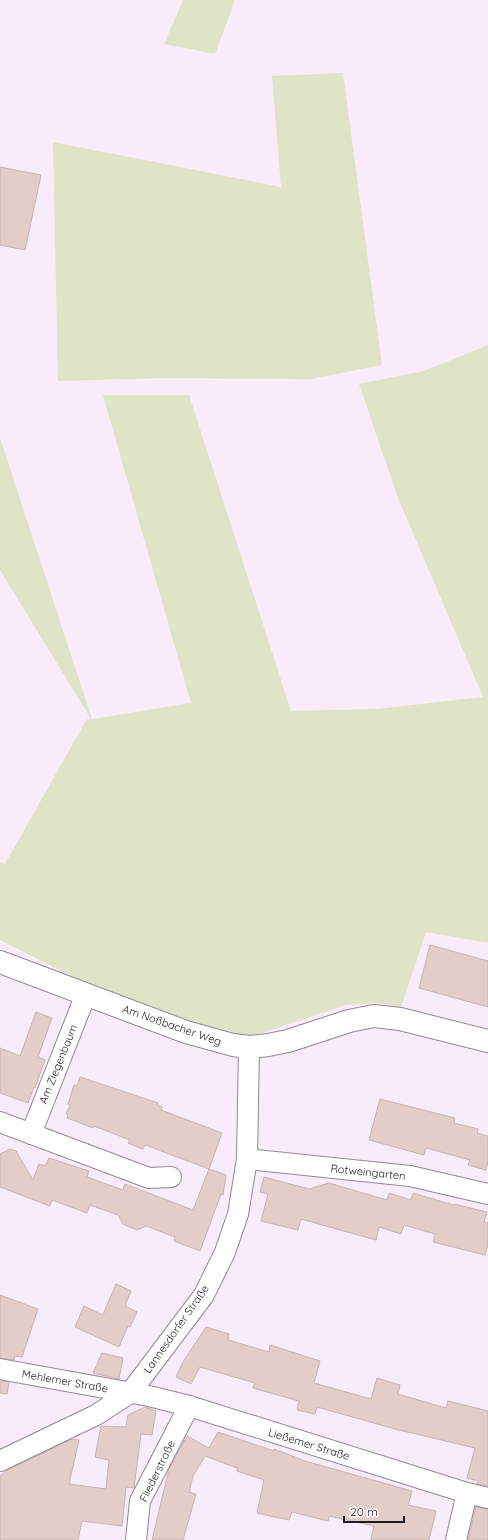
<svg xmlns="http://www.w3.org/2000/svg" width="488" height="1540" viewBox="0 0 488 1540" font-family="Quicksand,sans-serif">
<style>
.green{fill:#dfe4c6}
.building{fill:#e2cdc8;stroke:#c8b4af}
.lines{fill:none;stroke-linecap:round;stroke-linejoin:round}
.minor-casing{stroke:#938795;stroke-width:22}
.tertiary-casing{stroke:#938795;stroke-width:24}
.minor{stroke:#fff;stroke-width:20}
.tertiary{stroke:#fff;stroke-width:22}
.labels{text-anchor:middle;stroke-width:3;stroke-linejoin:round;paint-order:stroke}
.street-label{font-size:11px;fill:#1f1b20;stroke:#fff}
</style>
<rect width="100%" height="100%" fill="#f8ebfa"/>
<!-- green -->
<g class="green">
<path d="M 183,0 L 235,0 L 215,54 L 164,44 Z"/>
<path d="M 343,73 L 382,365 L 311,379 L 164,378 L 58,381 L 53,142 L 281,187 L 272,76 Z"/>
<path d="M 488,345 L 488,943 L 426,932 L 401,1007 L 377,1003 L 346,1005 L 259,1034 L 240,1036 L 221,1034 L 77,979 L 0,940 L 0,862 L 5,864 L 84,724 L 86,720 L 91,719 L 0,570 L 0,438 L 92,719 L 191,703 L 103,395 L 189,395 L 291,711 L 377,709 L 483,697 L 398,498 L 359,384 L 424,371 Z"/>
</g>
<!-- building -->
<g class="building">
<path d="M 0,167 L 41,175 L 25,250 L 0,245 Z"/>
<path d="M 430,945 L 488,961 L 488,1007 L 419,988 Z"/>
<path d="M 36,1012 L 52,1018 L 38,1057 L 45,1060 L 35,1088 L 34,1087 L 28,1103 L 0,1093 L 0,1048 L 20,1056 Z"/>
<path d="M 80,1077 L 158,1103 L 158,1105 L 162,1107 L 161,1110 L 222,1133 L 209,1169 L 148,1146 L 145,1145 L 143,1149 L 128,1143 L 130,1140 L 94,1126 L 93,1128 L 67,1118 L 68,1115 L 66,1114 L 70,1105 L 68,1104 L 74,1085 L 77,1086 Z"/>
<path d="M 380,1099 L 455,1118 L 454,1123 L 478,1129 L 477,1133 L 488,1136 L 488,1162 L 486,1170 L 468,1165 L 470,1160 L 426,1148 L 424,1155 L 369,1140 Z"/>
<path d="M 10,1149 L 16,1151 L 33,1180 L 39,1164 L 45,1166 L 49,1158 L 89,1171 L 87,1177 L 123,1190 L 125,1184 L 193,1210 L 209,1169 L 226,1175 L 223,1195 L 221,1194 L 200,1251 L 174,1241 L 175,1237 L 146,1226 L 137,1230 L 123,1224 L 118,1215 L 90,1205 L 87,1213 L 52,1200 L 50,1206 L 0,1187 L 0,1154 Z"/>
<path d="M 264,1177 L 309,1189 L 329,1183 L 387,1200 L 389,1193 L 411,1200 L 413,1193 L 453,1205 L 454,1204 L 487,1212 L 484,1222 L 488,1223 L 488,1244 L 485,1255 L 433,1242 L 435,1234 L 404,1225 L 401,1234 L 379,1227 L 376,1240 L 301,1219 L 298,1230 L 261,1221 L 268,1194 L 260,1192 Z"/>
<path d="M 116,1284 L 131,1291 L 125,1306 L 137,1312 L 130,1327 L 128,1326 L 119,1347 L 75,1327 L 84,1306 L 103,1315 Z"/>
<path d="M 0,1295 L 38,1309 L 22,1357 L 15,1356 L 14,1360 L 0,1358 Z"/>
<path d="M 206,1327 L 229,1334 L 228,1340 L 269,1352 L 270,1345 L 320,1361 L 314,1383 L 371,1399 L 377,1378 L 400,1385 L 398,1394 L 446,1408 L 448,1401 L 488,1411 L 488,1486 L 477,1484 L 478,1481 L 467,1478 L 475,1448 L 395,1429 L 317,1407 L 315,1414 L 297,1410 L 299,1401 L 253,1388 L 255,1383 L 200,1367 L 191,1384 L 176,1377 L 183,1362 Z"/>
<path d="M 102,1353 L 123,1358 L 119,1379 L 93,1373 Z"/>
<path d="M 0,1381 L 9,1382 L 7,1394 L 0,1393 Z"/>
<path d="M 145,1407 L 156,1411 L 152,1435 L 141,1434 L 134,1488 L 126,1487 L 122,1526 L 82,1521 L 78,1540 L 0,1540 L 0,1476 L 6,1471 L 72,1439 L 79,1440 L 69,1484 L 106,1489 L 109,1460 L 95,1457 L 101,1426 L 126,1427 L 128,1415 Z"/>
<path d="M 218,1432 L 274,1451 L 274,1449 L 305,1461 L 412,1491 L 408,1505 L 436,1511 L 429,1540 L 371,1540 L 374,1526 L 329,1516 L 328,1521 L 292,1512 L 289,1520 L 257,1513 L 264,1480 L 237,1471 L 237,1468 L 205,1456 L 193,1476 L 189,1492 L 196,1494 L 183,1540 L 152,1540 L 169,1469 L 187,1436 L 209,1448 Z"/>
<path d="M 476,1507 L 488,1509 L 488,1540 L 468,1540 Z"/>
</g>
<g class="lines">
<defs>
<g id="minor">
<path d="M 0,1122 L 149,1178 L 171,1177"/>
<path d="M 31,1134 L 86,994"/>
<path d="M 247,1159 L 410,1176 L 488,1194"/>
<path d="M 0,1369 L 149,1396 L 189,1406 L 467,1493 L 488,1498"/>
<path d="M 0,1461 L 96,1415 L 130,1393 L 204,1295 L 225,1252 L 238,1214 L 247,1159 L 249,1047"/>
<path d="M 136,1540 L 140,1501 L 189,1406"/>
<path d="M 456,1540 L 467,1493"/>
</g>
<path id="tertiary" d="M 0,962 L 186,1032 L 233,1045 L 249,1047 L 268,1045 L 288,1041 L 349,1021 L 374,1016 L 400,1019 L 488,1041"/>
</defs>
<!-- minor casing -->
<use href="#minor" class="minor-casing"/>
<!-- tertiary casing -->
<use href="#tertiary" class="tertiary-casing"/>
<!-- minor -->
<use href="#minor" class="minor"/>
<!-- tertiary -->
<use href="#tertiary" class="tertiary"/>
</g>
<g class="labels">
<!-- street labels -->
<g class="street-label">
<text transform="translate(172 1025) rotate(19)" y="4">Am Noßbacher Weg</text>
<text transform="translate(58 1064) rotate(-68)" y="4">Am Ziegenbaum</text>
<text transform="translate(368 1172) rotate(6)" y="4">Rotweingarten</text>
<text transform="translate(176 1329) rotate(-55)" y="4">Lannesdorfer Straße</text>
<text transform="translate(65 1381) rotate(10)" y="4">Mehlemer Straße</text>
<text transform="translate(309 1444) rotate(17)" y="4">Ließemer Straße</text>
<text transform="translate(157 1471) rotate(-64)" y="4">Fliederstraße</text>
</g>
</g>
<!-- scale -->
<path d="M344 1516v6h60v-6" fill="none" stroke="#1f1b20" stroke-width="2"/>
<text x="350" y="1516" font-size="12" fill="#1f1b20" stroke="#ffffff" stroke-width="3" paint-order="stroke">20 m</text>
</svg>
